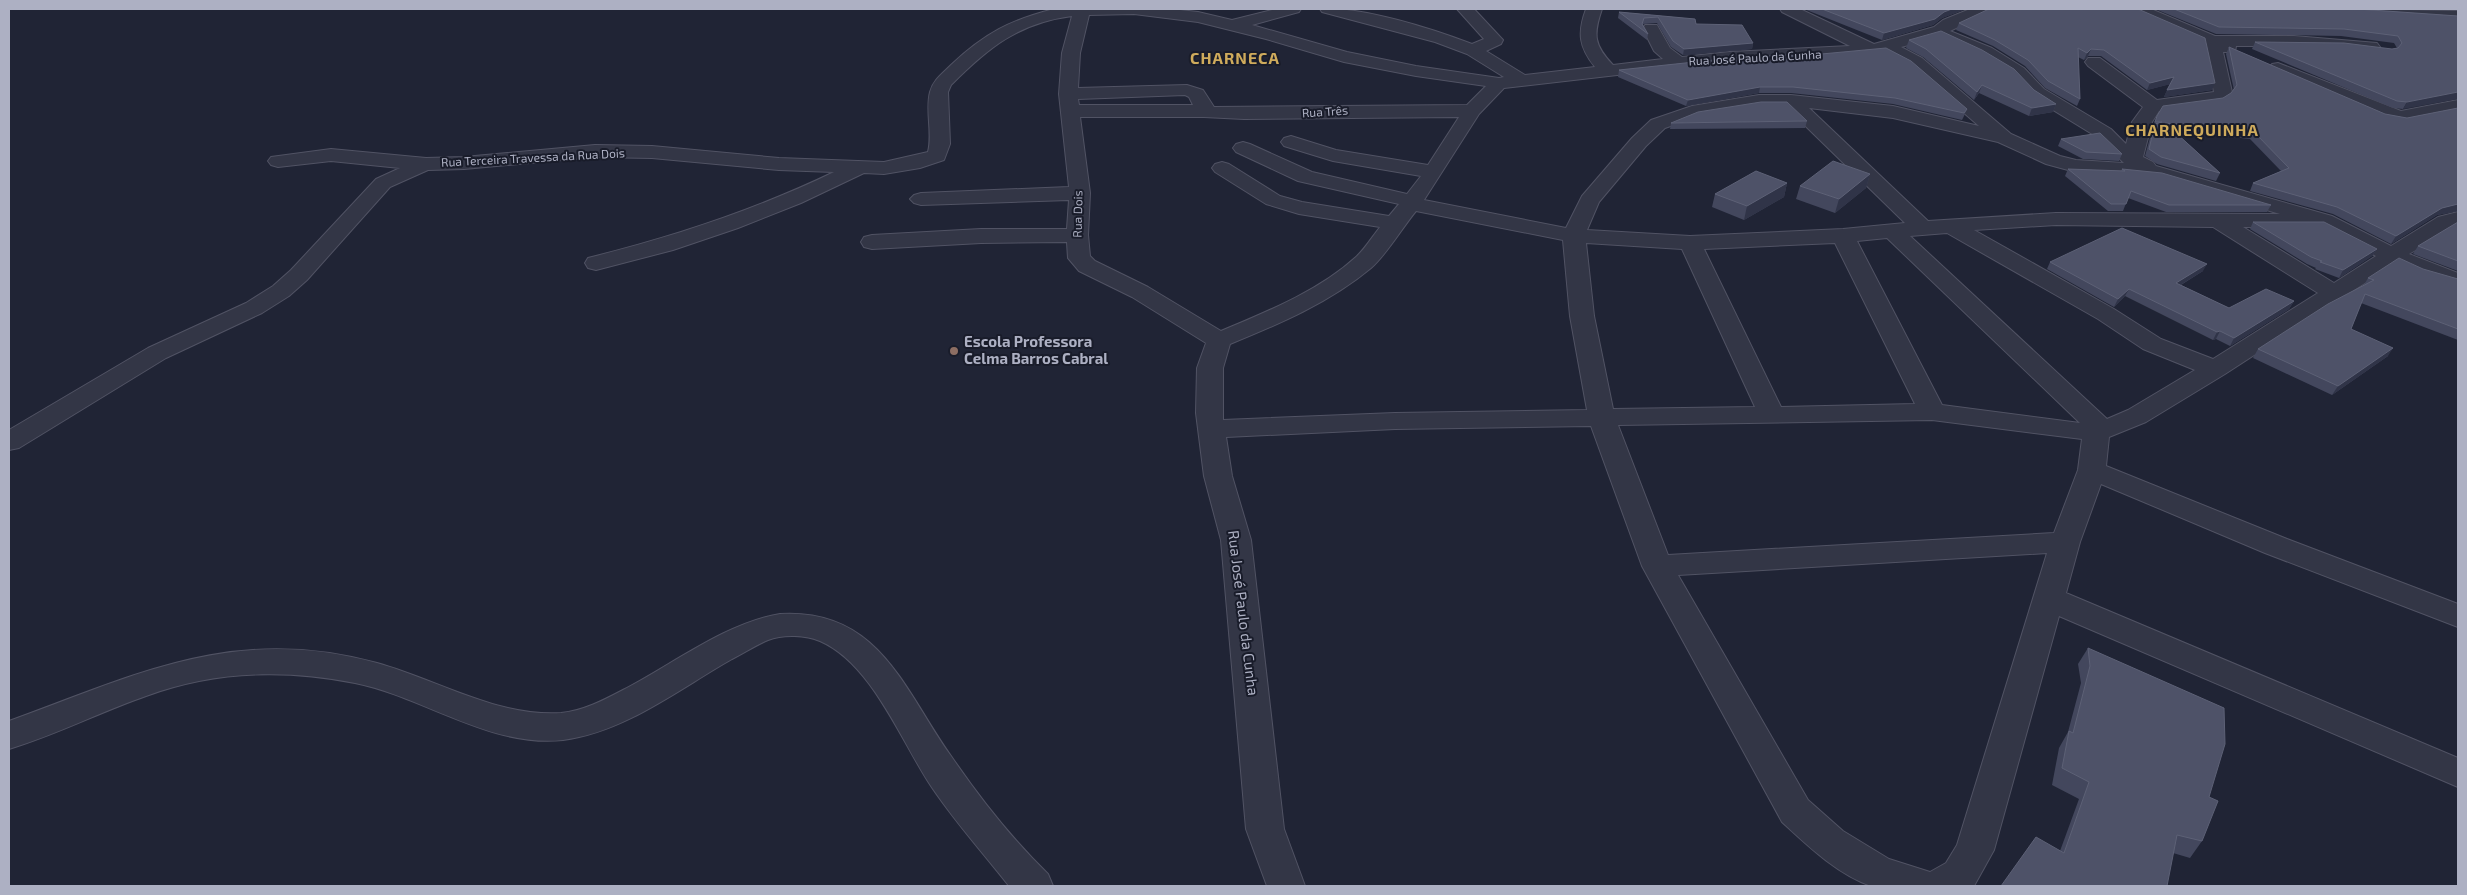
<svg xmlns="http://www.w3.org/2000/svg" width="2467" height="895" viewBox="0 0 2467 895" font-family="'Exo 2',sans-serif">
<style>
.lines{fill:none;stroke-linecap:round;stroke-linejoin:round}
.minor-casing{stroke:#515364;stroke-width:2}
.minor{fill:#333646;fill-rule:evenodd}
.wall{fill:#43475d}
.shaded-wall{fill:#303448}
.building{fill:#4e5268;stroke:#5d6176}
.education-dot{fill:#8d6e63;stroke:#191c2a;stroke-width:2}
.labels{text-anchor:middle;stroke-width:4;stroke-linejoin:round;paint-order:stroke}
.far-street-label{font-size:12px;fill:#adb0c3;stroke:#191c2a}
.poi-label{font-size:15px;font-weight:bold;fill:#adb0c3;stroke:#191c2a;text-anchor:start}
.street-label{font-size:15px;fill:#adb0c3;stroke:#191c2a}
.far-district-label{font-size:16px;font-weight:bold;letter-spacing:1px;fill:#cfab5c;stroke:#191c2a}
</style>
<rect width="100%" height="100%" fill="#202435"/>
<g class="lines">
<defs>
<g id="minor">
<path d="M 1054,9 L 1171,9 L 1198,12 L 1232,20 L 1276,9 L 1301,9 L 1299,12 L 1252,25 L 1347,52 L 1416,66 L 1499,78 L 1504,77 L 1467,54 L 1435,42 L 1322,12 L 1320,9 C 1361,6 1433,29 1472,44 L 1484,39 L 1457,9 L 1474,9 L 1503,40 L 1501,44 L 1486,51 L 1525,75 L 1595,67 C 1579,47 1577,33 1586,9 L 1602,9 C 1593,35 1594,45 1613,65 L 1663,59 L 1654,51 L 1643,29 L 1645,25 L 1657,25 L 1670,48 L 1682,57 L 1730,52 L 1850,46 L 1782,12 L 1780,9 L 1800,9 L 1874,44 L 1934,27 L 1943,20 L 1970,9 L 1991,9 L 1989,12 L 1950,31 L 1992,48 L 2024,68 L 2044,89 L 2111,129 L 2126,144 L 2132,122 L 2143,107 L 2088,66 L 2085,62 L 2088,58 L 2100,58 L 2157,100 L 2214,92 L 2204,43 L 2132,12 L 2130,9 L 2151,9 L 2215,36 L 2294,36 L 2377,43 L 2380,47 L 2377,51 L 2371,52 L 2294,46 L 2236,46 L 2235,52 L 2223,52 L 2232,92 C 2228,98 2226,101 2219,103 L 2159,111 L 2152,122 L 2143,157 L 2153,162 L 2156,166 L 2332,216 L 2391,246 L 2438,217 L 2458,212 L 2458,225 L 2409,254 L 2458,273 L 2458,287 L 2419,275 L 2394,264 L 2225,374 L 2146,422 L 2109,437 L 2106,466 L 2287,539 L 2458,604 L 2458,627 L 2265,553 L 2101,484 L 2080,542 L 2066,593 L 2458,758 L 2458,787 L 2059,616 L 1994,850 L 1974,886 L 1871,886 C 1837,874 1808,846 1782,822 L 1642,566 L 1591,426 L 1395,429 L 1226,437 L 1232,476 L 1251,540 L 1284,829 L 1305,886 L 1267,886 L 1246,829 L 1221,540 L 1204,476 L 1196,413 L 1197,368 L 1206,343 L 1132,297 L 1079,271 L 1068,258 L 1067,242 L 981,243 L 872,249 L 864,247 L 861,242 L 864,237 L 872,235 L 981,229 L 1067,229 L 1069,200 L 921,205 L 914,203 L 910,199 L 914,195 L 921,193 L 1069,187 L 1059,94 L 1062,53 L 1072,16 C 1018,23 988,48 951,85 L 948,92 L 950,144 L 944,160 L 920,168 L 884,174 L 864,173 L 801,203 L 738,228 L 673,250 L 596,270 L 588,268 L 585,263 L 588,258 C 673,237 755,210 834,172 L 779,170 L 652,158 L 595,157 L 464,169 L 428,170 L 390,187 L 307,280 L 289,296 L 262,313 L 166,358 L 19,448 L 9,450 L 9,430 L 148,348 L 246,303 L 273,286 L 291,270 L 376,179 L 400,168 L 331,161 L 278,167 L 271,165 L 268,161 L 271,157 L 331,149 L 426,158 L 464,157 L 595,145 L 652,146 L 779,158 L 884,162 L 928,152 C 933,133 925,111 930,92 C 933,80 943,73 951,65 C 984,34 1010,20 1054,9 ZM 1134,14 L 1198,22 L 1266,39 L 1344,62 L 1416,76 L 1486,86 L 1467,105 L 1214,107 L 1203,90 L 1187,85 L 1078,88 L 1080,53 L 1089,15 ZM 1943,36 L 1945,40 L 1980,56 L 2012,76 L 2032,97 L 2097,137 L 2124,163 L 2076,160 L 2060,156 L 2011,134 L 1922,58 L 1901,47 ZM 1884,52 L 1910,66 L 1979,126 L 1893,106 L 1791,95 L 1759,95 L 1692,106 L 1651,120 L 1632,138 L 1582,196 L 1566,228 L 1424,200 L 1479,114 L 1504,88 L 1730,62 L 1872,55 ZM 1185,95 L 1189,97 L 1193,105 L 1079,105 L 1078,99 ZM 1759,107 L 1786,107 L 1905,223 L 1843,229 L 1690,236 L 1587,230 L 1599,202 L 1646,146 L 1665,128 L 1696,117 ZM 1809,108 L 1893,118 L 1998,142 L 2046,164 L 2068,170 L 2159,178 L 2280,214 L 2056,213 L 1928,221 ZM 1080,117 L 1204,117 L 1244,119 L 1459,117 L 1428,165 L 1336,150 L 1291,136 L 1284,138 L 1281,142 L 1284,146 L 1333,161 L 1421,176 L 1407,194 L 1312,172 L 1250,144 L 1243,142 L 1236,144 L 1233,148 L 1236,152 L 1298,181 L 1399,204 L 1389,216 L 1302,202 L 1280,196 L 1229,164 L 1222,162 L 1215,164 L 1212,168 L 1215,172 L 1266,204 L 1299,214 L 1380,227 C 1372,237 1365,249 1356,257 C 1319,291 1266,312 1221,331 L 1148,287 L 1095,261 L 1090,256 L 1088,235 L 1090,193 ZM 1416,211 L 1563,240 L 1570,316 L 1587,410 L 1395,413 L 1223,420 L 1223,368 L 1230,344 C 1279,324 1329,303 1371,268 C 1387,254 1402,228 1416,211 ZM 2056,225 L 2213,227 L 2318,293 L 2213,359 L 2161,339 L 2114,309 L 1974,230 ZM 2243,227 L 2320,227 L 2376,256 L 2334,283 ZM 1947,233 L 2098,319 L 2143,349 L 2195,370 L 2128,410 L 2107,419 L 1910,236 ZM 1887,238 L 2080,423 L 1942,405 L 1857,241 ZM 1586,243 L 1682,249 L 1755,407 L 1613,409 L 1594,316 ZM 1835,243 L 1915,404 L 1781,407 L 1704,249 ZM 1932,420 L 2082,439 L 2078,470 L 2054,533 L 1668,555 L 1618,425 ZM 2047,553 L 1957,845 L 1946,863 L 1930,872 L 1889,859 L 1843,831 L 1808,800 L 1678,575 Z"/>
<path d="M 2347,9 L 2458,11 L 2458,21 L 2355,14 Z"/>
<path d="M 2278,63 L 2401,111 L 2458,100 L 2458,112 L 2403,123 L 2390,120 L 2272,72 L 2269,68 L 2272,64 Z"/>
<path d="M 780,614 C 879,608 904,690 951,756 C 979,797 1012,839 1048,874 L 1053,886 L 1009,886 C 984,854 956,823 933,789 C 902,744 873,664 820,641 C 806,635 783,634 768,640 C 756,645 744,653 732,659 C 679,689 625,732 563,740 C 490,748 424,697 355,683 C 285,669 213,671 146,696 C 100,712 56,735 9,749 L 9,721 C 138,674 235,624 377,663 C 438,680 497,717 561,713 C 583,711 604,700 623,690 C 670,666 727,622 780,614 Z"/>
</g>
</defs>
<!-- minor casing -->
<use href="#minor" class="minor-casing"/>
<!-- minor -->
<use href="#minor" class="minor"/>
</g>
<!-- wall -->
<g class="wall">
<path d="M 1804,9 L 1966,9 L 1942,18 L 1933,25 L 1882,40 Z"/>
<path d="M 2138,9 L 2212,90 L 2164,97 L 2170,84 L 2147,90 L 2101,56 L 2088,56 L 2084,60 L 2078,57 L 2080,99 L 2077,106 L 2045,88 L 2025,66 L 1993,46 L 1956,30 L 1959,23 Z"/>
<path d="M 2155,9 L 2357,9 L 2458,16 L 2403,109 L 2393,108 L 2252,49 L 2255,42 L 2392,49 L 2397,48 L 2394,43 L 2341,36 L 2216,34 Z"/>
<path d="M 1619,12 L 1695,19 L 1696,24 L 1753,43 L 1752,49 L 1683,55 L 1671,47 L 1657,23 L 1643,24 L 1648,34 L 1647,40 L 1618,18 Z"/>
<path d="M 1909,40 L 2034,90 L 2056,104 L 2053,112 L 2029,116 L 1979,93 L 1974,100 L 1923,57 L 1906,48 Z"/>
<path d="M 2229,47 L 2385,114 L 2407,118 L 2458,108 L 2458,211 L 2437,215 L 2391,244 L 2333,214 L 2250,191 L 2253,183 L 2281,171 L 2250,139 L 2174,131 L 2220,173 L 2216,181 L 2157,164 L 2145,156 L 2154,123 L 2157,116 L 2223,98 L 2231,93 L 2234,90 L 2226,54 Z"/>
<path d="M 1732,58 L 1967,109 L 1964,116 L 1962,120 L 1893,104 L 1791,93 L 1759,93 L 1686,106 L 1618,77 L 1619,70 Z"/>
<path d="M 1807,121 L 1805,128 L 1670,129 L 1671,123 Z"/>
<path d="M 2061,139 L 2122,154 L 2119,161 L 2083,159 L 2058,146 Z"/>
<path d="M 2068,169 L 2121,171 L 2122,169 L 2271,205 L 2267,212 L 2166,212 L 2128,198 L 2123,211 L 2108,211 L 2065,176 Z"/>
<path d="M 1870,174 L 1866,188 L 1835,213 L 1796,199 L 1800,186 Z"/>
<path d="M 1787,183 L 1784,197 L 1744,220 L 1712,207 L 1715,194 Z"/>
<path d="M 2253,222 L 2377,249 L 2372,256 L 2339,278 L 2315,269 L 2316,268 L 2307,264 L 2250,229 Z"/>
<path d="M 2458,222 L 2458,271 L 2413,254 L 2418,246 Z"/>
<path d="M 2050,262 L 2203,271 L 2181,285 L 2229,308 L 2294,301 L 2289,309 L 2230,346 L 2216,339 L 2213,340 L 2125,296 L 2114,307 L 2047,269 Z"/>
<path d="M 2423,269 L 2458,279 L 2458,340 L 2361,303 L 2351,329 L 2388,356 L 2332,395 L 2253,358 L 2258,349 L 2364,285 L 2368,278 Z"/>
<path d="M 2088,648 L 2209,797 L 2202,841 L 2190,858 L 2173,853 L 2001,886 L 2060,851 L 2079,799 L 2052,785 L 2059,748 L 2068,732 L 2081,683 L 2078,664 Z"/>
</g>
<!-- shaded-wall -->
<g class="shaded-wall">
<path d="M 1952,9 L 1966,9 L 1942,18 L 1933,25 L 1882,40 L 1884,33 Z"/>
<path d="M 1753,43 L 1752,49 L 1683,55 L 1684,49 Z"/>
<path d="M 2091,49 L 2088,56 L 2084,60 L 2087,53 Z"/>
<path d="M 2174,77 L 2171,84 L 2147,90 L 2150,83 Z"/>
<path d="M 2215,83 L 2212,90 L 2164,97 L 2167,90 Z"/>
<path d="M 1982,85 L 1979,93 L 1974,100 L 1977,92 Z"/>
<path d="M 1760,87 L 1759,93 L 1686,106 L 1688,100 Z"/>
<path d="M 2458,92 L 2458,99 L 2403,109 L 2407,102 Z"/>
<path d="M 2056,104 L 2053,112 L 2029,116 L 2032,108 Z"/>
<path d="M 1870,174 L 1866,188 L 1835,213 L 1839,199 Z"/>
<path d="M 1787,183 L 1784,197 L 1744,220 L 1747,206 Z"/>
<path d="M 2458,204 L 2458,211 L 2437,215 L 2391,244 L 2396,236 L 2442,208 Z"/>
<path d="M 2377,249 L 2372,256 L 2339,278 L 2343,270 Z"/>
<path d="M 2207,264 L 2203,271 L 2172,290 L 2176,283 Z"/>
<path d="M 2129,289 L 2125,296 L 2114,307 L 2118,299 Z"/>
<path d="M 2294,301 L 2289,309 L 2230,346 L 2234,338 Z"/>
<path d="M 2220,331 L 2216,339 L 2213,340 L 2217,332 Z"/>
<path d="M 2393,348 L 2388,356 L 2332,395 L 2338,386 Z"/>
</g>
<!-- building -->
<g class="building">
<path d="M 1822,9 L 1952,9 L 1944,12 L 1935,19 L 1884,33 Z"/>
<path d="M 1989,9 L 2138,9 L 2205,38 L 2215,83 L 2167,90 L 2174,77 L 2150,83 L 2104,50 L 2091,49 L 2087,53 L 2078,48 L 2080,99 L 2048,81 L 2028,60 L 1995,40 L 1959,23 Z"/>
<path d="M 2174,9 L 2357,9 L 2458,16 L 2458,92 L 2407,102 L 2397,101 L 2255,42 L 2344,43 L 2392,49 L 2398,48 L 2402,43 L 2398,36 L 2344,29 L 2219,27 Z"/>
<path d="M 1619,12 L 1695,19 L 1696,24 L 1742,25 L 1753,43 L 1684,49 L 1673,41 L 1658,17 L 1644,18 L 1642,24 L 1648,34 Z"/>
<path d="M 1941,31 L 1982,50 L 2014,69 L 2034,90 L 2056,104 L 2032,108 L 1982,85 L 1977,92 L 1926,49 L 1909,40 Z"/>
<path d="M 2229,47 L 2385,114 L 2407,118 L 2458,108 L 2458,204 L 2442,208 L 2396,236 L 2337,207 L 2253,183 L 2289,168 L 2254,132 L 2165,123 L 2220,173 L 2161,157 L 2149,149 L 2155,124 L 2162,122 L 2155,122 L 2157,116 L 2163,106 L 2223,98 L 2231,93 L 2237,85 Z"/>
<path d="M 1886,48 L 1911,61 L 1967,109 L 1964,113 L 1895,98 L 1793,87 L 1760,87 L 1688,100 L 1619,70 L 1732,58 L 1788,55 L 1800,56 Z"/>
<path d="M 1761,102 L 1787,102 L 1807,121 L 1671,123 L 1698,112 Z"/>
<path d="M 2100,133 L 2122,154 L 2086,152 L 2061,139 Z"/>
<path d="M 1833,161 L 1870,174 L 1839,199 L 1800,186 Z"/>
<path d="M 2068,169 L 2125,171 L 2122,169 L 2162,173 L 2271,205 L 2169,205 L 2131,191 L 2126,204 L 2111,204 Z"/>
<path d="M 1756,171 L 1787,183 L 1747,206 L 1715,194 Z"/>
<path d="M 2253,222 L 2324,222 L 2377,249 L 2343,270 L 2320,262 L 2322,261 L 2311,257 Z"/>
<path d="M 2458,222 L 2458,261 L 2418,246 Z"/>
<path d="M 2122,228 L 2207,264 L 2176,283 L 2229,308 L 2266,289 L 2294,301 L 2234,338 L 2220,331 L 2217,332 L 2129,289 L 2118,299 L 2050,262 Z"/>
<path d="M 2399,258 L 2423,269 L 2458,279 L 2458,329 L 2365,294 L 2351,329 L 2393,348 L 2338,386 L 2258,349 L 2328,304 L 2374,280 L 2368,278 Z"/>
<path d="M 2088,648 L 2224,708 L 2225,744 L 2209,797 L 2218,801 L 2202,841 L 2177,835 L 2167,886 L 2001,886 L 2036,837 L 2064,853 L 2089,782 L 2062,768 L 2069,731 L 2073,733 L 2090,666 Z"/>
</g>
<!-- markers -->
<circle class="education-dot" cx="954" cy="351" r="5"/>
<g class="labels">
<!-- far-street labels -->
<g class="far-street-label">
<text transform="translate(1755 58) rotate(-3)" y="4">Rua José Paulo da Cunha</text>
<text transform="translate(1325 112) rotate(-4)" y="4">Rua Três</text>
<text transform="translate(533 158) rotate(-3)" y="4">Rua Terceira Travessa da Rua Dois</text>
<text transform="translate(1078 214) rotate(-89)" y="4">Rua Dois</text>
</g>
<!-- poi labels -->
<g class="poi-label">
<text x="964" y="347">Escola Professora<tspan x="964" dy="17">Celma Barros Cabral</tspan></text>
</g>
<!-- street labels -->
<g class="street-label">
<text transform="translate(1243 613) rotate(83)" y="5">Rua José Paulo da Cunha</text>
</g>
<!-- far-district labels -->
<g class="far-district-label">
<text x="1235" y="64">CHARNECA</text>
<text x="2192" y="136">CHARNEQUINHA</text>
</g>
</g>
<!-- border -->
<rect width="2467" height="895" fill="none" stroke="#adb0c3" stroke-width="20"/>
</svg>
